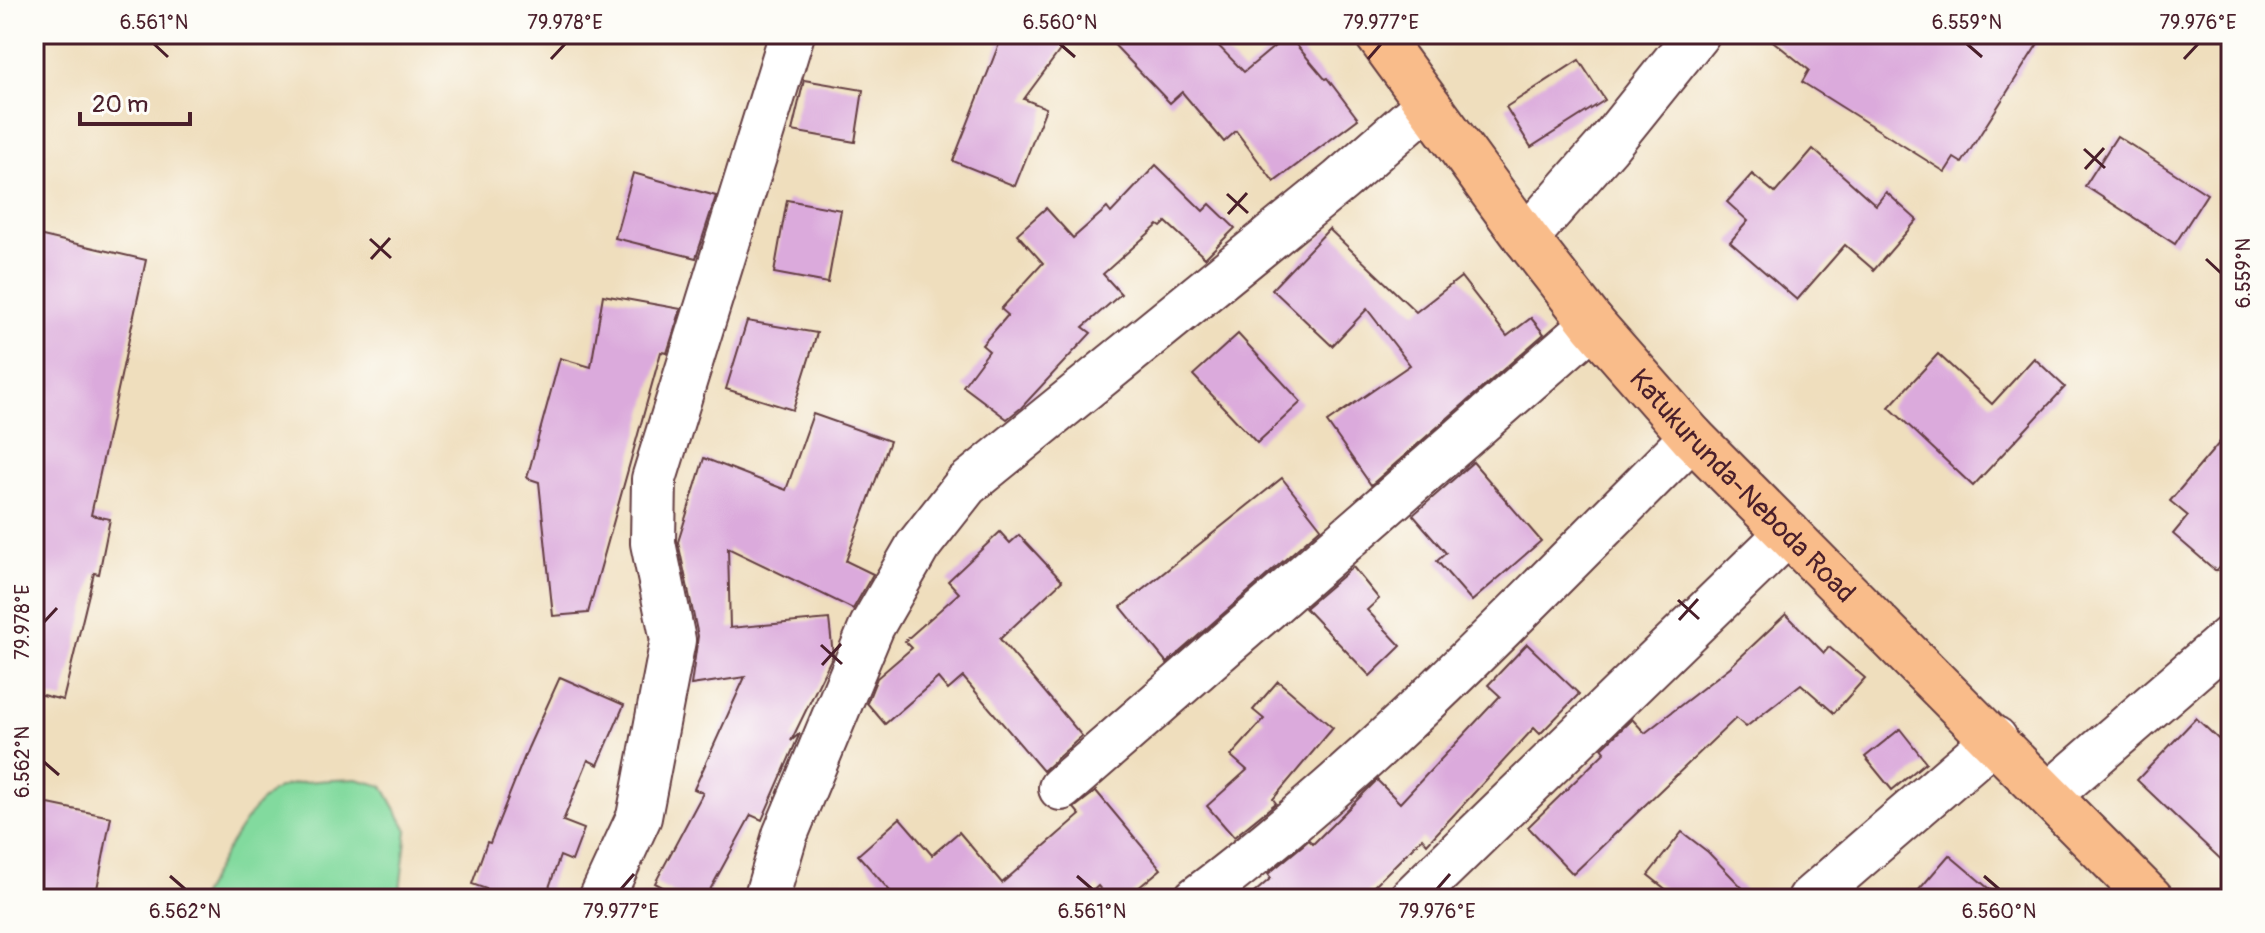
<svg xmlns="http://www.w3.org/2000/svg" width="2265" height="933" viewBox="0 0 2265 933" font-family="Pangolin,sans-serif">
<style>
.green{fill:#82da9e;stroke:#667c64;stroke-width:2}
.building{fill:#dbaadc}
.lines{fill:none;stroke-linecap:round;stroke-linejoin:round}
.minor-casing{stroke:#633c41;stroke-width:48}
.major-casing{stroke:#633c41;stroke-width:48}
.minor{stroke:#fff;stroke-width:44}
.major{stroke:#f9bc8a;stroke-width:44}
.ticks{fill:none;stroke:#4a1f2b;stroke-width:3}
.labels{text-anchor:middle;stroke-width:6;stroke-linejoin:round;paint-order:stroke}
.street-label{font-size:28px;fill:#4a1f2b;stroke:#fdfcf7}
.neatline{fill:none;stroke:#4a1f2b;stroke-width:3}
.ticks-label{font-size:20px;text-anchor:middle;fill:#4a1f2b}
</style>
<rect width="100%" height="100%" fill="#fdfcf7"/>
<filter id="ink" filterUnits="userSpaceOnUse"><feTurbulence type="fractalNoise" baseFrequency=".0125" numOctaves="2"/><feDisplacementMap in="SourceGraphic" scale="16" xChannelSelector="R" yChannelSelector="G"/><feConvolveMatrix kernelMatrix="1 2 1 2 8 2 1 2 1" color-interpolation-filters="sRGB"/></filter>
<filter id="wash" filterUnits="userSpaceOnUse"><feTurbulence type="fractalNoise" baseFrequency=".006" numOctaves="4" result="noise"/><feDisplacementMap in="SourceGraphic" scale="32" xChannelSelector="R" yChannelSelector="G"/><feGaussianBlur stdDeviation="1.8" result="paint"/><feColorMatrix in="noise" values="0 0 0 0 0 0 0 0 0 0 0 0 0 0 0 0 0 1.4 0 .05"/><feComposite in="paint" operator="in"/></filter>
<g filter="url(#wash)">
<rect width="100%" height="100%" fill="#efdebd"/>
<!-- green -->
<path class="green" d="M 356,779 L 383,786 L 407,830 L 399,899 L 199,899 C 217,869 245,809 275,790 C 291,780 336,780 356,779 Z"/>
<g id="blocks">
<!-- building -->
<g class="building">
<path d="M 1003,34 L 1072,34 L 1024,99 L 1046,108 L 1015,186 L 953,161 Z"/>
<path d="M 1104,34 L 1207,34 L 1244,72 L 1288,35 L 1325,79 L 1327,78 L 1358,119 L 1274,182 L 1236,131 L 1224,142 L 1182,92 L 1170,103 Z"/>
<path d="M 1764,34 L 2044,34 L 1962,163 L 1954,158 L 1945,172 L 1802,82 L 1809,70 Z"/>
<path d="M 1579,60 L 1605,100 L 1531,147 L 1506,107 Z"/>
<path d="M 804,80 L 863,90 L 855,142 L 792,131 Z"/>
<path d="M 2117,136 L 2207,194 L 2175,244 L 2085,186 Z"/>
<path d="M 1813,149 L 1876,205 L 1886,192 L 1917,220 L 1874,270 L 1845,245 L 1797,300 L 1730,242 L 1748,221 L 1727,202 L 1752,174 L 1775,193 Z"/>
<path d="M 1156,165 L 1203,211 L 1210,204 L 1235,228 L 1205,258 L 1166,222 L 1161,227 L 1158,225 L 1103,274 L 1121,294 L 1083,327 L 1091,333 L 1021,408 L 1007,419 L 963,386 L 989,351 L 982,345 L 1008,315 L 1001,309 L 1043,263 L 1017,234 L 1046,208 L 1073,238 L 1107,208 L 1111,213 Z"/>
<path d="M 633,173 L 716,196 L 696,258 L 615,238 Z"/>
<path d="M 787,200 L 841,210 L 828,283 L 774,273 Z"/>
<path d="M 1329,229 L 1416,312 L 1461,277 L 1507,336 L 1531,318 L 1544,334 L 1371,485 L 1327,422 L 1410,365 L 1367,309 L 1332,346 L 1272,289 Z"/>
<path d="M 34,234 L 146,260 L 91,515 L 110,519 L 99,574 L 94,573 L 63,700 L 34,693 Z"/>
<path d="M 603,295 L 681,309 L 667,353 L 661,352 L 588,613 L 553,616 L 539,482 L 527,478 L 560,358 L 591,367 Z"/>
<path d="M 747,321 L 817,333 L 793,410 L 726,389 Z"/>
<path d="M 1238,334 L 1301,402 L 1257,443 L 1193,375 Z"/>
<path d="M 1938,354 L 1992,404 L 2034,358 L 2065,387 L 1973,486 L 1889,407 Z"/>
<path d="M 813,414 L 890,441 L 846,561 L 873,574 L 853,609 L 728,548 L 730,628 L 829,619 L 833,655 L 791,741 L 800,733 L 762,820 L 751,815 L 705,899 L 684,899 L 655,883 L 703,793 L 694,789 L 745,677 L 691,685 L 698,636 L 678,542 L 704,458 L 786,490 Z"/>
<path d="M 2231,429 L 2231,554 L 2216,571 L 2173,534 L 2188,516 L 2170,501 Z"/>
<path d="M 1473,462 L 1541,541 L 1472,601 L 1437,561 L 1446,553 L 1413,515 Z"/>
<path d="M 1282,478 L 1321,528 L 1167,663 L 1121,607 Z"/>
<path d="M 1000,532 L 1010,543 L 1019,535 L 1062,581 L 1000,639 L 1082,736 L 1043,771 L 963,677 L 948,690 L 938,678 L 885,724 L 867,703 L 877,678 L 912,648 L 905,641 L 959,593 L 948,581 Z"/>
<path d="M 1353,567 L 1379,599 L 1367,610 L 1401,646 L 1370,676 L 1305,608 Z"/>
<path d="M 1786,614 L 1824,653 L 1829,647 L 1865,678 L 1834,713 L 1801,684 L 1746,727 L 1736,718 L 1573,874 L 1528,827 L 1605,752 L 1602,748 L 1632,719 L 1645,733 L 1730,667 Z"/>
<path d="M 1527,644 L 1579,694 L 1540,734 L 1534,728 L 1427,844 L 1422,838 L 1361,899 L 1247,899 L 1271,878 L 1268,874 L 1309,840 L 1313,844 L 1377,780 L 1400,803 L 1500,696 L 1488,685 Z"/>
<path d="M 560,677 L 624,705 L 598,765 L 588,760 L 563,821 L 584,829 L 572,861 L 560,856 L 545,899 L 514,899 L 472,884 L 487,842 L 490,843 L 528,748 Z"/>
<path d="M 1278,681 L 1333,728 L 1273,799 L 1276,803 L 1234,837 L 1207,806 L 1247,770 L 1231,756 L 1264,719 L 1253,710 Z"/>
<path d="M 2196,718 L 2231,751 L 2231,869 L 2137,780 Z"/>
<path d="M 1900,729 L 1926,762 L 1892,790 L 1865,757 Z"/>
<path d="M 1096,791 L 1161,869 L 1125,899 L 1109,899 L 1098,886 L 1084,899 L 897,899 L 858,855 L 900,818 L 932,855 L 959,832 L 1002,883 L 1080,815 L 1074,808 Z"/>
<path d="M 34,801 L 111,817 L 95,899 L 34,899 Z"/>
<path d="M 1682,832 L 1708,852 L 1753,899 L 1678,899 L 1648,875 Z"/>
<path d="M 1949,855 L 2001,899 L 1911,899 Z"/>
</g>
</g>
</g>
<g filter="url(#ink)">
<use href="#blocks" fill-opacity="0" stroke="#633c41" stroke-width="2"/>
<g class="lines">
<defs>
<g id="minor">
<path d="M 1526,238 L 1607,146 L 1697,34"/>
<path d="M 1061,788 L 1593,324"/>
<path d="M 2049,795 L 2231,637"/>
<path d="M 601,899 L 639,817 L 673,640 L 653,543 L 654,479 L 792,34"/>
<path d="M 766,899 L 785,835 L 872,626 L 918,546 L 966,485 L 1340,181 L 1427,105"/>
<path d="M 1196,899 C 1377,763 1532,596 1692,437"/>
<path d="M 1411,899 L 1788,533"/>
<path d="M 1810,899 L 1995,739"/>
</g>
<g id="major">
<path id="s1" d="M 1377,34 L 1526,238 L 1593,324 L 1692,437 L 2151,899"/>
</g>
</defs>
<!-- minor casing -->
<use href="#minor" class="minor-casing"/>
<!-- major casing -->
<use href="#major" class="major-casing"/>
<!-- minor -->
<use href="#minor" class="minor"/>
<!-- major -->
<use href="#major" class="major"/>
</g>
</g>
<!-- ticks -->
<path class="ticks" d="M 154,44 L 168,57M 1060,44 L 1075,57M 1967,44 L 1982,57M 551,59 L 565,44M 1368,59 L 1381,44M 2184,59 L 2198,44M 2084,149 L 2105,168M 2085,169 L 2104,148M 1227,194 L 1248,213M 1228,214 L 1247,193M 370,239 L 391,258M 371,259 L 390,238M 2206,259 L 2221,273M 1678,600 L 1699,619M 1679,620 L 1698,599M 44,622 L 57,608M 821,645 L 842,664M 822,665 L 841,644M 44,762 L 59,775M 170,876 L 185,889M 1077,876 L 1092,889M 1984,876 L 1999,889M 621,889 L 634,874M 1437,889 L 1450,874"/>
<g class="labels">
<!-- street labels -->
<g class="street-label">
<text dy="10" stroke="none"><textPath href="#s1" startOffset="582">Katukurunda-Neboda Road</textPath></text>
</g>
</g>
<!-- margin -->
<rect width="2265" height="933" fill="none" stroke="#fdfcf7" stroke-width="88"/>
<!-- scale -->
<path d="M80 112v12h110v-12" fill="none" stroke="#4a1f2b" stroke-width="4"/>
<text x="92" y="112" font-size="24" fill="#4a1f2b" stroke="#fdfcf7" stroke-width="6" paint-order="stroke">20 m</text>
<rect x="44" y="44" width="2177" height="845" class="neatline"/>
<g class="ticks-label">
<text x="154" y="29">6.561°N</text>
<text x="565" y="29">79.978°E</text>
<text x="1060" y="29">6.560°N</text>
<text x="1381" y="29">79.977°E</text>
<text x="1967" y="29">6.559°N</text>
<text x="2198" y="29">79.976°E</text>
<text transform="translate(2243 273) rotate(-90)" y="7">6.559°N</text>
<text transform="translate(22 622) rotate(-90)" y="7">79.978°E</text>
<text transform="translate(22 762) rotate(-90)" y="7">6.562°N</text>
<text x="185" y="918">6.562°N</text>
<text x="621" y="918">79.977°E</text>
<text x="1092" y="918">6.561°N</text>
<text x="1437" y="918">79.976°E</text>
<text x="1999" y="918">6.560°N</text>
</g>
</svg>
